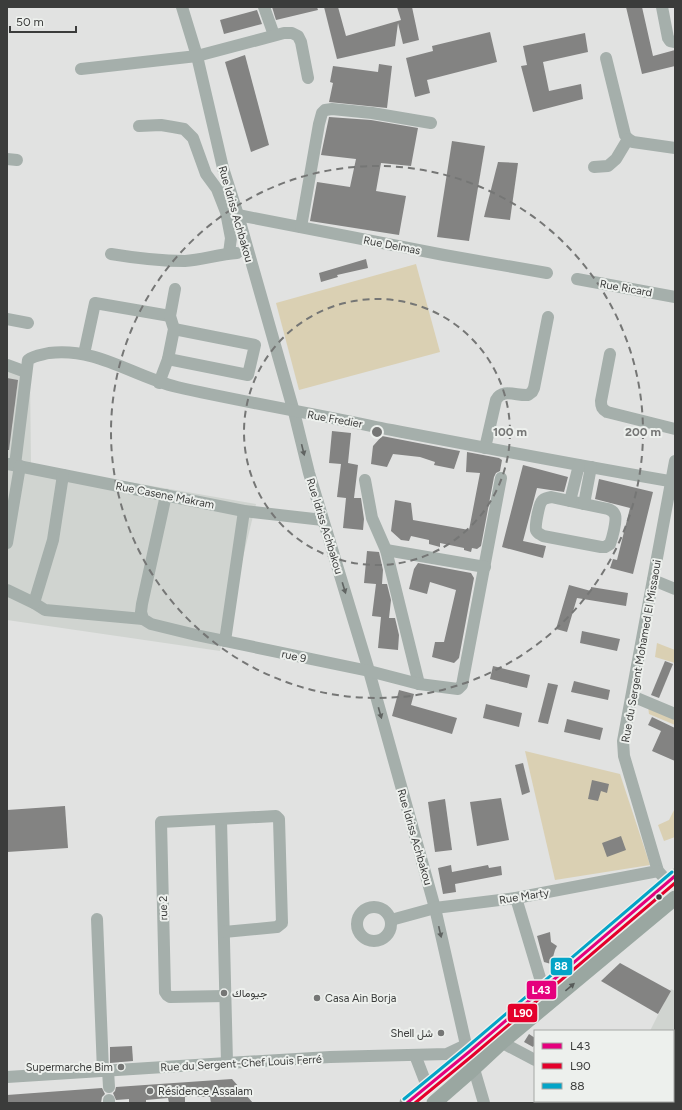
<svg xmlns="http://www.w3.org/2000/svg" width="682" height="1110" viewBox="0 0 682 1110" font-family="Figtree,Vazirmatn,sans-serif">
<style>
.built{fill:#d0d4d0}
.green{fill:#dad0b3}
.building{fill:#838382}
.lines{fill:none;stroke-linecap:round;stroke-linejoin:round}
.minor{stroke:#a5afab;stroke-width:12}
.major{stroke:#9aa7a1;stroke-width:15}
.bus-1-casing{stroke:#edf0ed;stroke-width:6}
.bus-2-casing{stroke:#edf0ed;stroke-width:6}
.bus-3-casing{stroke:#edf0ed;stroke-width:6}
.bus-1{stroke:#e5007d;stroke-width:3}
.bus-2{stroke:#e4002b;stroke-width:3}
.bus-3{stroke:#03a4c7;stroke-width:3}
.oneway{fill:#606462}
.oneway2{fill:#585c5a}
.ring{fill:none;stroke:#757675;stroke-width:2;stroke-dasharray:7 5}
.bus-dot{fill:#3b3c3b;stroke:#edf0ed;stroke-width:1.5}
.poi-dot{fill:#757675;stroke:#edf0ed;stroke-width:1.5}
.labels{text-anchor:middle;stroke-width:4;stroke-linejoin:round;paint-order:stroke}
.street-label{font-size:11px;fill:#3b3c3b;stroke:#edf0ed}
.poi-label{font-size:11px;fill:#3b3c3b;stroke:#edf0ed;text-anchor:start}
.centre{fill:#757675;stroke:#edf0ed;stroke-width:2}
.ring-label{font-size:12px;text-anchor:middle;font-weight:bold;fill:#757675;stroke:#edf0ed;stroke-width:4;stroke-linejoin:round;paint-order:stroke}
.line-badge{stroke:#edf0ed;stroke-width:1.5}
.badge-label{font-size:11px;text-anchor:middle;font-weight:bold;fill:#fff}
</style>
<rect width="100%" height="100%" fill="#e1e2e1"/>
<!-- built -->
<g class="built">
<path d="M 7,371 L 30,376 L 31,465 L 256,504 L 220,651 L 7,620 Z"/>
<path d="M 671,989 L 675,991 L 675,1103 L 613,1103 L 614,1101 L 673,1101 L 673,1031 L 650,1031 Z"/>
</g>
<!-- green -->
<g class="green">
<path d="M 416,264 L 440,352 L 299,390 L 276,303 Z"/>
<path d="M 657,643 L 675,650 L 675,663 L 655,657 Z"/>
<path d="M 647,697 L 675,708 L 675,725 L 649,714 Z"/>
<path d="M 525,751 L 620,774 L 650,865 L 555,880 Z"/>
<path d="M 675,808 L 675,837 L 664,841 L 658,825 L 669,820 Z"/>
</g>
<!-- building -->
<g class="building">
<path d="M 272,7 L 317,7 L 318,10 L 276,20 Z"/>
<path d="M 324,7 L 338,7 L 346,36 L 401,20 L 397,7 L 412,7 L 419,40 L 403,44 L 398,23 L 395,46 L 337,59 Z"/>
<path d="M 626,7 L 642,7 L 653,56 L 675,50 L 675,66 L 642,74 Z"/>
<path d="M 257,10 L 262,24 L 224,34 L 220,20 Z"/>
<path d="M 490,32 L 497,62 L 427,80 L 430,93 L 415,97 L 406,58 L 433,51 L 432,46 Z"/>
<path d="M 585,33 L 588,52 L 543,62 L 549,91 L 581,84 L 583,99 L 533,112 L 521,66 L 527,65 L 523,46 Z"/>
<path d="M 245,55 L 269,145 L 251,152 L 225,62 Z"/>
<path d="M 379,64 L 392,66 L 387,108 L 329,102 L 333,83 L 330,82 L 333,66 L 378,72 Z"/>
<path d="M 329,117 L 371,120 L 418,128 L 411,166 L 381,163 L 376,191 L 406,196 L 399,235 L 310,221 L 317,182 L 350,187 L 356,159 L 321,155 Z"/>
<path d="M 452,141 L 485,146 L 469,241 L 437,237 Z"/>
<path d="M 498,162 L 518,163 L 510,220 L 484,217 Z"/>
<path d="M 366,259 L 368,268 L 337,275 L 338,277 L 321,282 L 319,273 Z"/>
<path d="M 7,378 L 18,380 L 9,450 L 7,450 Z"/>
<path d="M 332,431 L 351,433 L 348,463 L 358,465 L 354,498 L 361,498 L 364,519 L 363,530 L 343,528 L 346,498 L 337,497 L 341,464 L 329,463 Z"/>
<path d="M 382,436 L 449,449 L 460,451 L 454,469 L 434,465 L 435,462 L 420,457 L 393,454 L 387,467 L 371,464 L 373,446 Z"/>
<path d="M 467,452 L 499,458 L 502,460 L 500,471 L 496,473 L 494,477 L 481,546 L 477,549 L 472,548 L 471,552 L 464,550 L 464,548 L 440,543 L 440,547 L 429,544 L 429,540 L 411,536 L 409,541 L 401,540 L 391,531 L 395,500 L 411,503 L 413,520 L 469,530 L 480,473 L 466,472 Z"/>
<path d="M 523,465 L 568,477 L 564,492 L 537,488 L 523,541 L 546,546 L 543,558 L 502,547 Z"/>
<path d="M 599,479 L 653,492 L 633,574 L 610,568 L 613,559 L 617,560 L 630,508 L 595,499 Z"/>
<path d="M 367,551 L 379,552 L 383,570 L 382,584 L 387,584 L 391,600 L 389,618 L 395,618 L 399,635 L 398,650 L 378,648 L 381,617 L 372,616 L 376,584 L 364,583 Z"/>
<path d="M 418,563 L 471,573 L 474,578 L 459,658 L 454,663 L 432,657 L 435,642 L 444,642 L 456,590 L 430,582 L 427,594 L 409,589 L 414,569 Z"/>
<path d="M 569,585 L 591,591 L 591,587 L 628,593 L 626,606 L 577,598 L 567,632 L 556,629 Z"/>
<path d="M 582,631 L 620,639 L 617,651 L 580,643 Z"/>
<path d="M 665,661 L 673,664 L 659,698 L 651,695 Z"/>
<path d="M 493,666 L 530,675 L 527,688 L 490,679 Z"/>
<path d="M 574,681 L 610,690 L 608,700 L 571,692 Z"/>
<path d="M 548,683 L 558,685 L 548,724 L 538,722 Z"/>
<path d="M 399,690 L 414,694 L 411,705 L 457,718 L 452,734 L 392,716 Z"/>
<path d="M 486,704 L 522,713 L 519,727 L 483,718 Z"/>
<path d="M 652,717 L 675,728 L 675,761 L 652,751 L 661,731 L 648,725 Z"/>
<path d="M 567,719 L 603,728 L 600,740 L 564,732 Z"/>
<path d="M 523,763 L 530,792 L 522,795 L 515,765 Z"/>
<path d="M 592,780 L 609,784 L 607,793 L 601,791 L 598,801 L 588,799 Z"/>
<path d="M 501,798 L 509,840 L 477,846 L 470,802 Z"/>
<path d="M 445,799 L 452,850 L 435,852 L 428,802 Z"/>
<path d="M 65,806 L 68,848 L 7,852 L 7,810 Z"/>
<path d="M 621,836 L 626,850 L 607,857 L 602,843 Z"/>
<path d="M 451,865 L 452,872 L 488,865 L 489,868 L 501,866 L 502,875 L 455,884 L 456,892 L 443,894 L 438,868 Z"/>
<path d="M 550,932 L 551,942 L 557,946 L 555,950 L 551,964 L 544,962 L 537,936 Z"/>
<path d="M 620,963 L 671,991 L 658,1014 L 601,981 Z"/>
<path d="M 529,1034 L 535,1038 L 535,1044 L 533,1047 L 524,1042 Z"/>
<path d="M 132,1046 L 133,1061 L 110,1063 L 110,1047 Z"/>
<path d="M 232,1079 L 253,1103 L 211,1103 L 210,1097 L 185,1097 L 185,1103 L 169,1103 L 168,1098 L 146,1100 L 146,1103 L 129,1103 L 129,1099 L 116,1100 L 113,1093 L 115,1091 L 116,1087 Z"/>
<path d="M 102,1088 L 105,1094 L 102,1097 L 101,1103 L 7,1103 L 7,1095 Z"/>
</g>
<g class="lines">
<!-- minor -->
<g class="minor">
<path d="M 182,7 L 197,56 L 223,168 L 238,215 L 294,412 L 309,473 L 369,671 L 435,908 L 466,1045"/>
<path d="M 264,7 L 274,35"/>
<path d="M 662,7 L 668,38 L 670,41 L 675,42"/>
<path d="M 606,58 L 625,135 L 628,139 L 633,142 L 675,148"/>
<path d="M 81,69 L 197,56 L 284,33 L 292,33 L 298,36 L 301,42 L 308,78"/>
<path d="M 139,126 L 161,125 L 173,127 L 184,129 L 193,138 L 206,174 L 217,189 L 226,212 L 231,238 L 229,253"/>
<path d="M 7,159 L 17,160"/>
<path d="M 594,167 L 608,166 L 616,159 L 628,139"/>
<path d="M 238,215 L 444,255 L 547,273"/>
<path d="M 301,227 L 319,124 L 322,113 L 325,110 L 332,109 L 372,113 L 431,123"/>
<path d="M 111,254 C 135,258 160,261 185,261 C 202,260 219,254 237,253"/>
<path d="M 577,279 L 675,297"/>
<path d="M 7,319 L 28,323"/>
<path d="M 84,354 L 95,303 L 170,316"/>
<path d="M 610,354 L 601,401 C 601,407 602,409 607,412 L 675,429"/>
<path d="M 168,359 L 248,375 L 255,345 L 174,329"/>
<path d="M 7,365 L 26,372"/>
<path d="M 159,383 L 168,359 L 174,329 L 170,316 L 175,289"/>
<path d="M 485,448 L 496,400 C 502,388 517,396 528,395 L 532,392 L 534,388 L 548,317"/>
<path d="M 8,464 L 244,511 L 323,520"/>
<path d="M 15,465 L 28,360 C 34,355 41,355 49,353 C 97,347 132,376 177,387 C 243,402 310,413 376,427 C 476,446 575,465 675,482"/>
<path d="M 365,480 L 372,518 L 386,550 L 419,684"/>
<path d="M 166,495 L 142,604 L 141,612 L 143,619 L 151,624 L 196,635 L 369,671 L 419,684 L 458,689 L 462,685 L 501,478"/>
<path d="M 551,497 L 608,509 C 611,510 614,512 615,515 C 617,521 612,539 610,544 L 605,547 L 601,547 L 543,536 C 540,534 537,533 536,530 C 535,525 539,504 542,501 C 544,498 548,498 551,497 Z"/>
<path d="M 570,501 L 579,465"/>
<path d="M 584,504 L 591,467"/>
<path d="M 7,543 L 20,466"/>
<path d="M 386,550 L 485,567"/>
<path d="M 653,580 L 675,589"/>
<path d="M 7,590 L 34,603 L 45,610 L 143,619"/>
<path d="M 34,603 L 53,540 L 63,475"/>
<path d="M 225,641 L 244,511"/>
<path d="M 632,696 L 675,714"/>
<path d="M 221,820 L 227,1063"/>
<path d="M 668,882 L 658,871 L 624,756 L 623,741 L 675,461"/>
<path d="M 516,898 L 543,988"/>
<circle cx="374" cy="924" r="17"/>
<path d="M 97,919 L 103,1071"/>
<path d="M 391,920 L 435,908 L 516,898 L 658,871"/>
<path d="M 224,932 L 277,927 L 282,923 L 279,819 L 276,816 L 161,822 L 165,992 L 167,995 L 170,997 L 225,996"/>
<path d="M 495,1039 L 535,1060"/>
<path d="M 415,1055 L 427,1086"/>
<path d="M 108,1070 L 109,1087"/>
<path d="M 7,1077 L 227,1063 L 330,1057 L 447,1054 L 466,1045 L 469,1052 L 484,1103"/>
<path d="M 109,1100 L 109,1103"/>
<path d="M 614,1101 L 618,1103"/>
</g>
<!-- major -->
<g class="major">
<path d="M 407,1103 L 469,1052 L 675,876"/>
<path d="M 434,1103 L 473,1069 L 502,1042 L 675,898"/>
</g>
<defs>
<path id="bus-1" d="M 407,1103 L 469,1052 L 675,876"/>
<path id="bus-2" d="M 415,1103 L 472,1056 L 675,883"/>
<path id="bus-3" d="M 404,1099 L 466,1048 L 672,872"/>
</defs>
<!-- bus-1 casing -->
<use href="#bus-1" class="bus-1-casing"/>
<!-- bus-2 casing -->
<use href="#bus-2" class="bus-2-casing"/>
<!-- bus-3 casing -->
<use href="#bus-3" class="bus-3-casing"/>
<!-- bus-1 -->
<use href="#bus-1" class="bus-1"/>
<!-- bus-2 -->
<use href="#bus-2" class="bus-2"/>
<!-- bus-3 -->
<use href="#bus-3" class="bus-3"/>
</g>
<!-- one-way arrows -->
<defs><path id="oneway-solid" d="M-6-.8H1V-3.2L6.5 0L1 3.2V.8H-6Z"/></defs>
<g class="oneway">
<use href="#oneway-solid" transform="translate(303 450) rotate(76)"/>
<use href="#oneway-solid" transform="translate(344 588) rotate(73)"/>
<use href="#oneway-solid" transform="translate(380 713) rotate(74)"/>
<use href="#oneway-solid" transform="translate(440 932) rotate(77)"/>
</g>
<use class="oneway2" href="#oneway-solid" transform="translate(570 987) rotate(-40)"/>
<!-- distance rings -->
<g class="ring">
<circle cx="377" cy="432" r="133"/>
<circle cx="377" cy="432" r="266"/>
</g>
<!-- markers -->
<circle class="bus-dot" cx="659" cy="897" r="3.5"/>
<g class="poi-dot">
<circle cx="224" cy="993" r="4"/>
<circle cx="317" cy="998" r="4"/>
<circle cx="441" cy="1033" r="4"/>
<circle cx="121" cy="1067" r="4"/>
<circle cx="150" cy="1091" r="4"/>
</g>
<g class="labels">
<!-- street labels -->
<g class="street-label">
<text transform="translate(236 214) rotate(74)" y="4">Rue Idriss Achbakou</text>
<text transform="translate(392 245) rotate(11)" y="4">Rue Delmas</text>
<text transform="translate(626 288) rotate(10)" y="4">Rue Ricard</text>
<text transform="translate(335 419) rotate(10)" y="4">Rue Fredier</text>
<text transform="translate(165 495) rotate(11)" y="4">Rue Casene Makram</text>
<text transform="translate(325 526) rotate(73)" y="4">Rue Idriss Achbakou</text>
<text transform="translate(641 651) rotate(-80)" y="4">Rue du Sergent Mohamed El Missaoui</text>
<text transform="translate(294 656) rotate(12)" y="4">rue 9</text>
<text transform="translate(415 837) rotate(74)" y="4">Rue Idriss Achbakou</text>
<text transform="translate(524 896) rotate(-9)" y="4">Rue Marty</text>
<text transform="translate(163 908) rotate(-91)" y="4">rue 2</text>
<text transform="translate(241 1063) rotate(-3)" y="4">Rue du Sergent-Chef Louis Ferré</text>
</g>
<!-- poi labels -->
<g class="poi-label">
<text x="232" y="997">جيوماك</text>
<text x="325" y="1002">Casa Ain Borja</text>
<text x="433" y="1037" text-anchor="end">Shell شل</text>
<text x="113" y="1071" text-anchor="end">Supermarche Bim</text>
<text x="158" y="1095">Résidence Assalam</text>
</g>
</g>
<circle cx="377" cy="432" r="6" class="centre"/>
<g class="ring-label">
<text x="510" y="436">100 m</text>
<text x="643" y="436">200 m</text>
</g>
<g class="line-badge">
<rect x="550" y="957" width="23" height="19" rx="4" fill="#03a4c7"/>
<rect x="526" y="980" width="31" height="20" rx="4" fill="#e5007d"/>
<rect x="507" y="1003" width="31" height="20" rx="4" fill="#e4002b"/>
</g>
<g class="badge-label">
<text x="561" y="970">88</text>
<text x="541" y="994">L43</text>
<text x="523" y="1017">L90</text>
</g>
<!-- border -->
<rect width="682" height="1110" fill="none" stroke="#3b3c3b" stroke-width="16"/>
<!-- legend -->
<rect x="534" y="1030" width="140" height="72" fill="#edf0ed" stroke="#a6a8a6"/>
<rect x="542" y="1043" width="20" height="6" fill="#e5007d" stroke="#a6a8a6"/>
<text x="570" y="1050" font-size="12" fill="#3b3c3b">L43</text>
<rect x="542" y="1063" width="20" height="6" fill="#e4002b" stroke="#a6a8a6"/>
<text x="570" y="1070" font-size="12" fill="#3b3c3b">L90</text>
<rect x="542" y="1083" width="20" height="6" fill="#03a4c7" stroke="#a6a8a6"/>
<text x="570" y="1090" font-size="12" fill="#3b3c3b">88</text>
<!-- scale -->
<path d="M10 26v6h66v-6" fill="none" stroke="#3b3c3b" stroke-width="2"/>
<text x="16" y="26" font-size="12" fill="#3b3c3b" stroke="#edf0ed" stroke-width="3" paint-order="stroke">50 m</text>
</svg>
